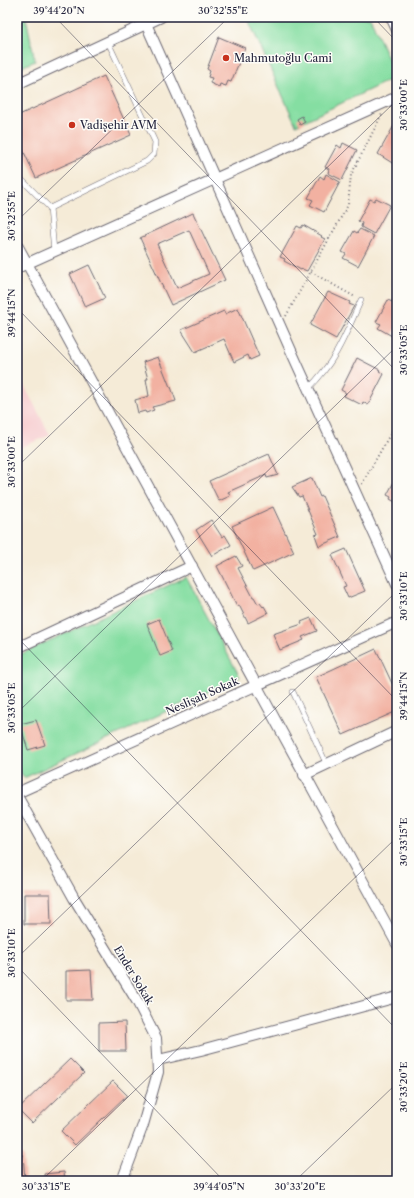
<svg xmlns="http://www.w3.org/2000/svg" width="414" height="1198" viewBox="0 0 414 1198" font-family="'Libre Caslon Text',serif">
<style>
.built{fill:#f7cfd2}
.green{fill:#85dea2;stroke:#54806e}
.building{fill:#f2b1a1;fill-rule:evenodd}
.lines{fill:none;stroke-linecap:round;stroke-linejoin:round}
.lane-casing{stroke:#6c6872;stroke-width:6}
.street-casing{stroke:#6c6872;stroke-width:12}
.path{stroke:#6c6872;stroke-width:2;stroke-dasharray:1 3;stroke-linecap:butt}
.lane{stroke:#fff;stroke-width:5}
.street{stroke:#fff;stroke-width:10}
.ticks{fill:none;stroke:#22223b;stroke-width:1;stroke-opacity:0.45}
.poi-dot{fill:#c8321e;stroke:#fdfcf7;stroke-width:1.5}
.labels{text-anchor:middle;stroke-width:3;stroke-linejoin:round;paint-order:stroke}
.poi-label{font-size:11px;fill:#22223b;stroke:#fdfcf7;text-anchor:start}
.street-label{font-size:11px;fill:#22223b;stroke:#fdfcf7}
.neatline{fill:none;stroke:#22223b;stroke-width:1.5}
.ticks-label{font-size:10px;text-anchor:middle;fill:#22223b}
</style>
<rect width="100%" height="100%" fill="#fdfcf7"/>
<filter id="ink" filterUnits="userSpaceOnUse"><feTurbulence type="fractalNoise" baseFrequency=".025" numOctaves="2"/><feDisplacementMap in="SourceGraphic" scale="8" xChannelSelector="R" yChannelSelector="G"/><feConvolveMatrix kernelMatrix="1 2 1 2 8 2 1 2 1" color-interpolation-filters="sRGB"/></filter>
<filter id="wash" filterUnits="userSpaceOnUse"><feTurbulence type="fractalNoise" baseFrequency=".012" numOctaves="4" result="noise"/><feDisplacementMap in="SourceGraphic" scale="16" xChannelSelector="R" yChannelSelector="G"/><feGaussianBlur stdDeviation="0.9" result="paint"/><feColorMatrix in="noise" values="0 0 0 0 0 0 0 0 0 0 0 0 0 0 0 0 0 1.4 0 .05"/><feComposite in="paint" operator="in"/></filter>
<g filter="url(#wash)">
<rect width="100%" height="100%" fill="#f5ebd7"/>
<!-- built -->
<path class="built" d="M 17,372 L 50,435 L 17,449 Z"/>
<!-- green -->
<g class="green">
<path d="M 17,17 L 26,17 L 35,61 L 17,69 Z"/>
<path d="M 247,17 L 370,17 L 396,77 L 296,125 Z"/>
<path d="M 186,577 L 240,677 L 24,778 L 17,766 L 17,656 Z"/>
</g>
<g id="blocks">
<!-- building -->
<g class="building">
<path d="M 219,37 L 245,48 L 231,82 L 228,81 L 226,86 L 220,84 L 219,87 L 210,83 L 212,78 L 208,77 L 210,71 L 207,69 Z"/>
<path d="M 104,76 L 131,135 L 36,178 L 17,137 L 17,116 Z"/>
<path d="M 302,116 L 305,122 L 300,125 L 297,119 Z"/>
<path d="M 396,122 L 397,123 L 397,166 L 378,154 Z"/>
<path d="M 343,143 L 357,150 L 342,180 L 328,173 L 329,169 L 325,167 L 337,145 L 341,148 Z"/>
<path d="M 326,174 L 340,182 L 324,212 L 310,205 L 313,200 L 308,198 L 320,176 L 324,179 Z"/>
<path d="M 376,198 L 390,205 L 374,234 L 361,227 L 362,223 L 358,221 L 370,199 L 374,201 Z"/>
<path d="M 193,213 L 225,280 L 171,305 L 140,238 ZM 189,230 L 209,274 L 177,288 L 157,244 Z"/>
<path d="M 303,225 L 322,236 L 321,237 L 325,239 L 307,271 L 302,269 L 301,270 L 284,261 L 285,259 L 280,257 L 297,226 L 301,228 Z"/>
<path d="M 360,229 L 374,236 L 358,266 L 343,258 L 346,254 L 342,252 L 354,231 L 357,233 Z"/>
<path d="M 89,265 L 105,298 L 85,307 L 70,274 Z"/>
<path d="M 328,292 L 350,302 L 349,304 L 354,306 L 336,339 L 310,325 Z"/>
<path d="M 394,298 L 397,300 L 397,327 L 392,336 L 378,328 L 381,324 L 376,322 L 388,300 L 392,302 Z"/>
<path d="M 238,308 L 259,356 L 250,360 L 248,355 L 234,362 L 224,339 L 195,352 L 181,330 L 224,311 L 225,314 Z"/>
<path d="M 158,357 L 170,387 L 171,387 L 176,401 L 152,407 L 154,410 L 146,413 L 145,411 L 138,413 L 135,400 L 149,396 L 146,379 L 148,379 L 143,362 Z"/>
<path d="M 357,358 L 380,370 L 379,371 L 384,374 L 368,405 L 363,402 L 362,405 L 344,396 L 346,393 L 341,390 Z"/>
<path d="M 269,454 L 278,475 L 267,478 L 266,475 L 228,492 L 230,496 L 219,501 L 209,481 Z"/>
<path d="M 397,476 L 397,503 L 390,499 L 391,497 L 387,495 Z"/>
<path d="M 312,478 L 320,497 L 322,496 L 340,537 L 319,546 L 315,535 L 318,534 L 302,496 L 299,497 L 292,487 Z"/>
<path d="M 273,507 L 294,552 L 253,571 L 232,526 Z"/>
<path d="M 211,520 L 222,537 L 225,535 L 231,545 L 212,556 L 196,530 Z"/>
<path d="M 346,549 L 365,591 L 348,598 L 343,587 L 346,586 L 332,555 Z"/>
<path d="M 236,556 L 242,566 L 238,568 L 253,597 L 254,597 L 258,604 L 260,603 L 263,607 L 264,606 L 268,613 L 248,623 L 239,605 L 237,606 L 217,566 Z"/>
<path d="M 311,618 L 317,631 L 302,637 L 304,640 L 280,650 L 273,634 L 302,624 L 301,622 Z"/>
<path d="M 159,619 L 172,651 L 160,656 L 147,624 Z"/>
<path d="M 376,649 L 397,694 L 397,711 L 343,735 L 316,677 Z"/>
<path d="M 36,720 L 45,745 L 28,750 L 20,724 Z"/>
<path d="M 24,894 L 50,894 L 51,924 L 24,924 Z"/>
<path d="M 91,970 L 93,1000 L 66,1000 L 66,971 Z"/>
<path d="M 125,1022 L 126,1051 L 99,1051 L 99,1023 Z"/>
<path d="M 70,1059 L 84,1073 L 32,1123 L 18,1109 Z"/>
<path d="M 113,1081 L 127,1095 L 75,1145 L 61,1131 Z"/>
<path d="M 23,1155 L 25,1181 L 17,1181 L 17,1156 Z"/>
<path d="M 64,1172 L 65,1181 L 45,1181 L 44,1174 Z"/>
</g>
</g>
</g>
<g filter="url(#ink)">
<use href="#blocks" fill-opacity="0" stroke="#6c6872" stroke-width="1"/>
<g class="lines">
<defs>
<g id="lane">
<path d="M 17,173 L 20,178 L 50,208 L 54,251"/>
<path d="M 50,208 L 147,161 L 154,154 L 155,142 L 108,42"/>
<path d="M 308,389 C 336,361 345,336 361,300"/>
<path d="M 293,692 L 326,763"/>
</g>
<g id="street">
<path d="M 143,17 L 293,355 L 397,584"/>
<path d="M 391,17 L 397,30"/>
<path d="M 17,84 L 161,17"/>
<path d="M 17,245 L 397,944"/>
<path d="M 17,268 L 397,97"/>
<path d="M 17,648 L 192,566"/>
<path d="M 304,775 L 397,731"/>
<path d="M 17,793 L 397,622"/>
<path d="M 17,796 L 74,898 L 137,1001 L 156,1038 L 158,1072 L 143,1125 L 122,1181"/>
<path d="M 158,1060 L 201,1050 L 397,997"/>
</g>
</defs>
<!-- lane casing -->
<use href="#lane" class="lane-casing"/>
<!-- street casing -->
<use href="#street" class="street-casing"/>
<!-- path -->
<g class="path">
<path d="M 311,272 L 355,297"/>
<path d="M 286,316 L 348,205 L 351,175 L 382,114"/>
<path d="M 392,432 L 397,434"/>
<path d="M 362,484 L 397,422"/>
</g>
<!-- lane -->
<use href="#lane" class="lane"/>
<!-- street -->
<use href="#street" class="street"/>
</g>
</g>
<!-- ticks -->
<path class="ticks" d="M 55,17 L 397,372M 373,17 L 397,42M 17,221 L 229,17M 17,308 L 397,701M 17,467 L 397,100M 17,637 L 397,1030M 17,713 L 397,346M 17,958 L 397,591M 17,966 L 224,1181M 41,1181 L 397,837M 295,1181 L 397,1083"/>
<!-- markers -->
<g class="poi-dot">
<circle cx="226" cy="58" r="4"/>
<circle cx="72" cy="125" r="4"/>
</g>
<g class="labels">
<!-- poi labels -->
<g class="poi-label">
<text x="234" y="62">Mahmutoğlu Cami</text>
<text x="80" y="129">Vadişehir AVM</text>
</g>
<!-- street labels -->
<g class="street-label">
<text transform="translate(202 696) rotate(-24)" y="4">Neslişah Sokak</text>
<text transform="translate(134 975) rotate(59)" y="4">Ender Sokak</text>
</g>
</g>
<!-- margin -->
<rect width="414" height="1198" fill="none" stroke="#fdfcf7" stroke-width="44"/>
<rect x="22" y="22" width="370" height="1154" class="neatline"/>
<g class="ticks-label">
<text x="59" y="14">39°44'20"N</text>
<text x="223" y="14">30°32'55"E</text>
<text transform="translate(403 105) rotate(-90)" y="4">30°33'00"E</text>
<text transform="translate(11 216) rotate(-90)" y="4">30°32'55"E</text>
<text transform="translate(11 313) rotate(-90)" y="4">39°44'15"N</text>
<text transform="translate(403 350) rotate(-90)" y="4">30°33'05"E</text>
<text transform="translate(11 462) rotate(-90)" y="4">30°33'00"E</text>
<text transform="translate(403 596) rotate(-90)" y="4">30°33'10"E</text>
<text transform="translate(403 696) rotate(-90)" y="4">39°44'15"N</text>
<text transform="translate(11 708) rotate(-90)" y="4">30°33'05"E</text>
<text transform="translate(403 842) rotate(-90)" y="4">30°33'15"E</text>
<text transform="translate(11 953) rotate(-90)" y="4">30°33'10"E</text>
<text transform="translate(403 1087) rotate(-90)" y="4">30°33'20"E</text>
<text x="46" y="1190">30°33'15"E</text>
<text x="219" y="1190">39°44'05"N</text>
<text x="300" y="1190">30°33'20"E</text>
</g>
</svg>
